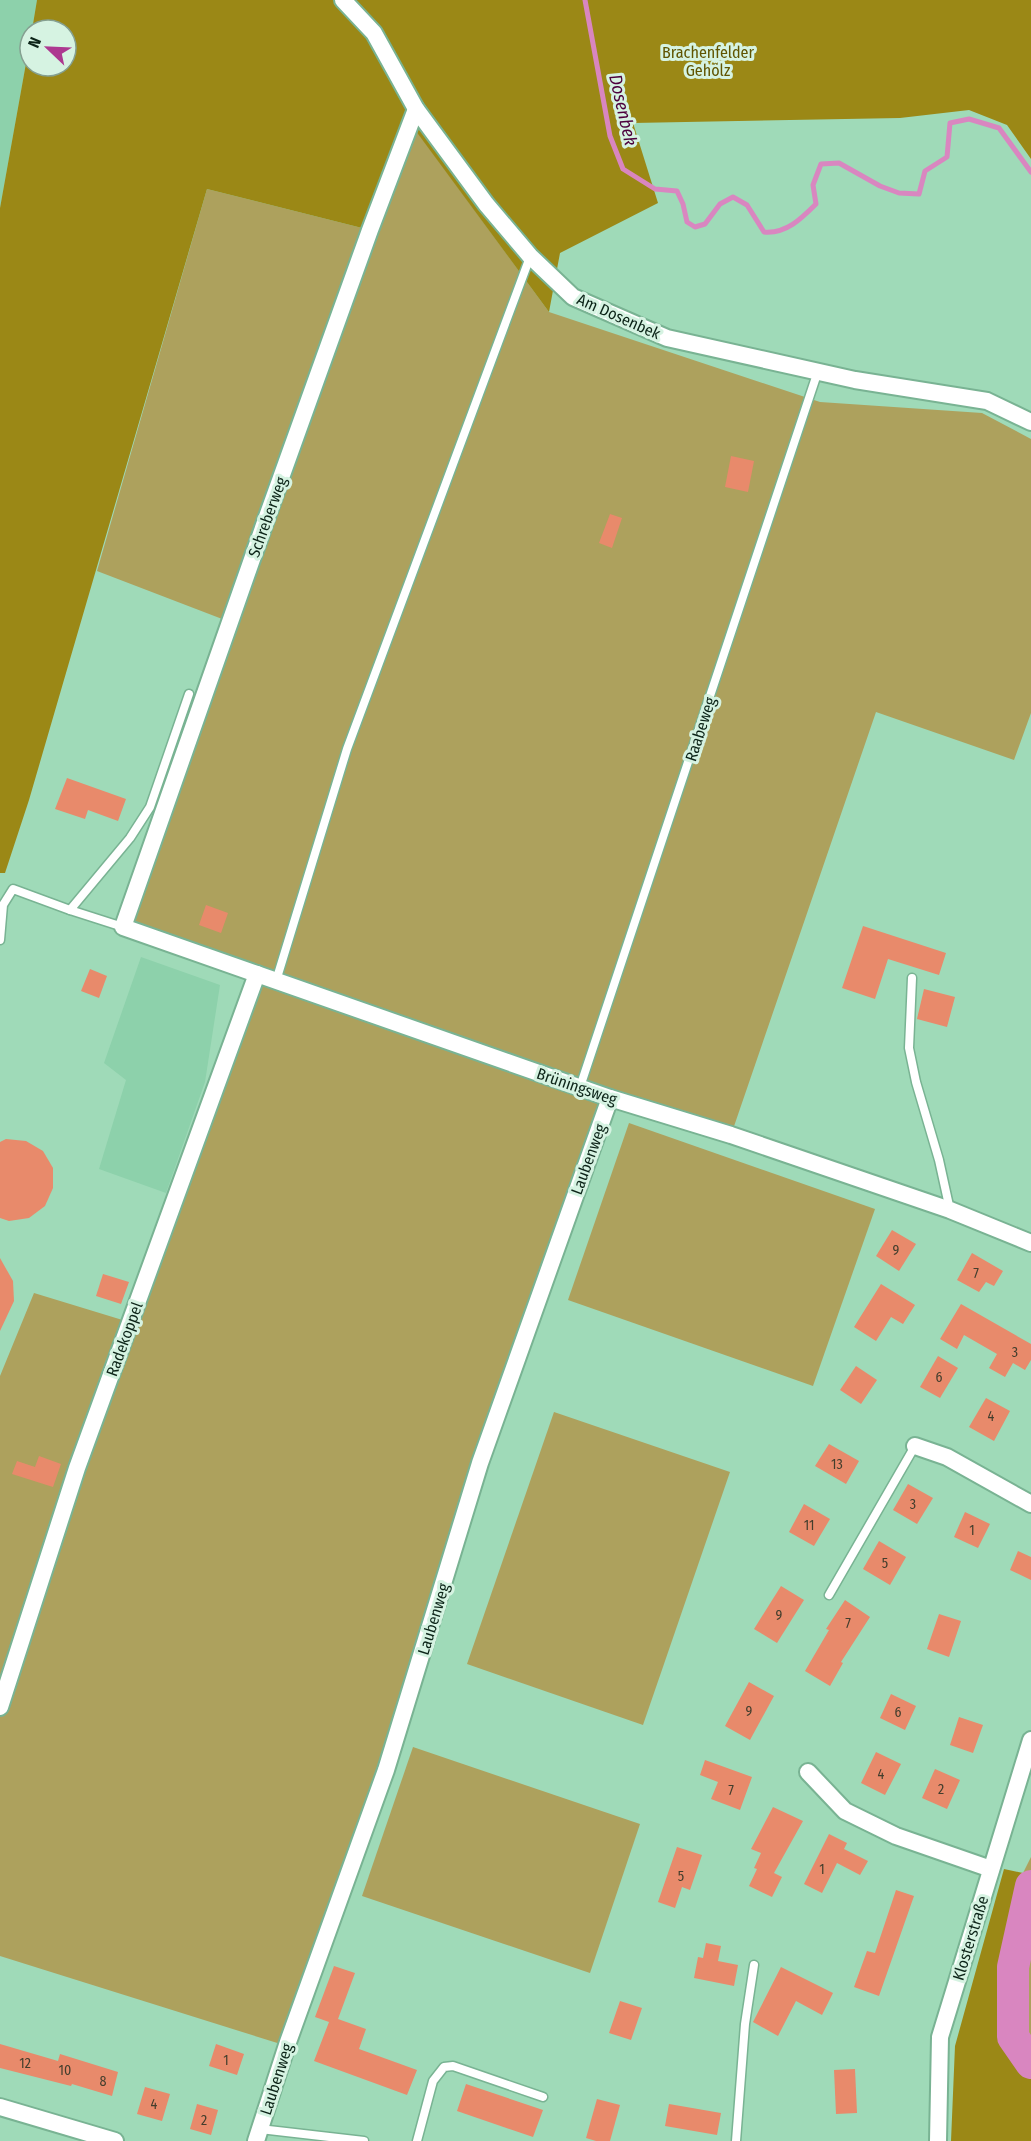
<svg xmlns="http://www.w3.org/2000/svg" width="1031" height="2141" viewBox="0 0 1031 2141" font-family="'Fira Sans Condensed',sans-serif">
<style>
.built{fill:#8dd1ab}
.green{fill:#ada15d}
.forest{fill:#9b8816}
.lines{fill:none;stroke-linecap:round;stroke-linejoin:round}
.stream{stroke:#d986c0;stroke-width:5}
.river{stroke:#d986c0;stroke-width:32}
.building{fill:#e88a6b}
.lane-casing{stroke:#79b393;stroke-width:11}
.street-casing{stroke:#79b393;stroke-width:20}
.lane{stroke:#fff;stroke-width:8}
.street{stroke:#fff;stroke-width:16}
.labels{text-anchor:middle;stroke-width:6;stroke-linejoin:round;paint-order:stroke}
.number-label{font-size:14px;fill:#433e2d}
.park-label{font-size:16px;fill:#605400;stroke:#d6f3e2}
.street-label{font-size:16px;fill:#0c2418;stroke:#d6f3e2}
.water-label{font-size:18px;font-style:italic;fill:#4d013d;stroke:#d6f3e2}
</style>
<rect width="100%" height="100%" fill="#9fdab8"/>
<!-- built -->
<g class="built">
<path d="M 0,0 L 37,0 L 32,30 L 30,30 L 30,41 L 0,208 Z"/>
<path d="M 141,957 L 220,985 L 205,1082 L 166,1193 L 99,1169 L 126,1080 L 104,1063 Z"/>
</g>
<!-- green -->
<g class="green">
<path d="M 410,122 L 549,312 L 820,402 L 982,413 L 1031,439 L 1031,713 L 1014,760 L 876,712 L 731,1135 L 611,1098 L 287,2046 L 0,1956 L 0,1376 L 34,1293 L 129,1322 L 257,975 L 123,927 L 230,622 L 97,571 L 207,189 L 370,230 Z"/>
<path d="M 629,1123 L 875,1209 L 813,1386 L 568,1300 Z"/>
<path d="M 554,1412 L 730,1472 L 643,1725 L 467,1664 Z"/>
<path d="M 413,1747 L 640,1824 L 590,1973 L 362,1896 Z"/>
<path d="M 1031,1857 L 1031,2079 L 1018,2065 L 1004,2034 L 1002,1970 L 1023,1873 Z"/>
</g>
<!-- forest -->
<g class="forest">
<path d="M 37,0 L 1031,0 L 1031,159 L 1007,125 L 969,110 L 900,118 L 633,123 L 658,203 L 560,253 L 549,312 L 410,123 L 370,230 L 207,189 L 29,800 L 5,873 L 0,873 L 0,208 L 30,41 L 30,66 L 66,66 L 66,30 L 32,30 Z"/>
<path d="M 1004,1869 L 1023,1873 L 1002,1970 L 1004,2034 L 1018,2065 L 1031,2079 L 1031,2141 L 951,2141 L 955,2046 Z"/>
</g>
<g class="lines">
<!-- stream -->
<path class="stream" d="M 585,0 L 610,136 L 623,169 L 655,189 L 677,191 L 683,204 L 687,222 L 695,227 L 705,224 L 720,204 L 733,197 L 747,205 L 764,232 C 786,234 801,219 816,204 L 813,185 L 821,164 L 839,163 L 880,186 L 899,193 L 919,194 L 925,171 L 947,157 L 950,123 L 969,119 L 999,128 L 1031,172"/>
<!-- river -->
<path class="river" d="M 1031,1886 L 1013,1967 L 1013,2037 L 1031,2063"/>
</g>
<!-- building -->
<g class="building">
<path d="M 731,456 L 754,461 L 748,492 L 725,487 Z"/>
<path d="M 610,514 L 622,518 L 612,548 L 599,543 Z"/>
<path d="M 67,778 L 126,799 L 118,821 L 88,810 L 85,819 L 55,809 Z"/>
<path d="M 206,905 L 228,913 L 221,933 L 199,925 Z"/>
<path d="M 863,926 L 946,953 L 939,975 L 888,959 L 875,999 L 842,988 Z"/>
<path d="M 90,969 L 107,976 L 99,998 L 81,991 Z"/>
<path d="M 924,989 L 955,997 L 947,1027 L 917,1019 Z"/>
<path d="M 6,1139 L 26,1141 L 43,1151 L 53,1168 L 53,1188 L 45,1206 L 29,1218 L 9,1221 L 0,1218 L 0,1142 Z"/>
<path d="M 892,1230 L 916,1244 L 899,1271 L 876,1256 Z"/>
<path d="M 972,1253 L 1003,1271 L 994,1286 L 986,1282 L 979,1292 L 957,1280 Z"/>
<path d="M 0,1258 L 13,1281 L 14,1301 L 0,1331 Z"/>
<path d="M 103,1274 L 129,1282 L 121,1304 L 96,1296 Z"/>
<path d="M 881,1284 L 915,1305 L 903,1324 L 891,1317 L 876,1341 L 854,1327 Z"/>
<path d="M 961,1304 L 1031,1344 L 1031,1360 L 1025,1370 L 1013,1363 L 1005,1377 L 989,1368 L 997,1354 L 964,1335 L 957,1349 L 940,1339 Z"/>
<path d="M 938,1356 L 958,1368 L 940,1398 L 920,1387 Z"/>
<path d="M 856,1366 L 877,1380 L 861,1404 L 840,1390 Z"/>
<path d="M 986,1398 L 1010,1411 L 994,1441 L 969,1427 Z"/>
<path d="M 829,1444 L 859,1461 L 846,1484 L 815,1466 Z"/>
<path d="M 39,1456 L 61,1464 L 53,1487 L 12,1474 L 17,1461 L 35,1467 Z"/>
<path d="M 908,1484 L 933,1498 L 917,1524 L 893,1510 Z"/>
<path d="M 804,1504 L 830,1519 L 814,1546 L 789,1532 Z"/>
<path d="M 965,1512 L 990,1524 L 978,1548 L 954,1537 Z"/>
<path d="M 879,1541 L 906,1557 L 890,1585 L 863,1569 Z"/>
<path d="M 1018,1551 L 1031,1557 L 1031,1580 L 1010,1570 Z"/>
<path d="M 781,1586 L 804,1600 L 777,1643 L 754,1629 Z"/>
<path d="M 845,1600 L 870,1617 L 841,1662 L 843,1663 L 830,1686 L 805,1671 L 829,1630 L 826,1629 Z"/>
<path d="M 939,1614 L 961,1621 L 949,1657 L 927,1649 Z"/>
<path d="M 749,1682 L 774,1696 L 750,1740 L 725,1726 Z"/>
<path d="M 891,1694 L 916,1706 L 905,1730 L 880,1718 Z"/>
<path d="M 959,1717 L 983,1725 L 973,1753 L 950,1745 Z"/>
<path d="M 876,1752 L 901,1764 L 885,1795 L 861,1783 Z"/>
<path d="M 705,1760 L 752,1777 L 740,1810 L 711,1799 L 718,1782 L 700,1775 Z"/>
<path d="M 935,1769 L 960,1780 L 947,1809 L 922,1798 Z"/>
<path d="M 773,1807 L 803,1821 L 774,1873 L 782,1877 L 772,1897 L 749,1886 L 757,1869 L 754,1868 L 761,1853 L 751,1849 Z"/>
<path d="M 829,1834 L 847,1843 L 844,1849 L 868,1861 L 860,1875 L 837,1863 L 822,1893 L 804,1884 Z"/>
<path d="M 677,1847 L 702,1855 L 690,1890 L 682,1887 L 675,1908 L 658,1902 Z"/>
<path d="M 896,1890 L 914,1896 L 879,1996 L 854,1987 L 867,1951 L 875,1953 Z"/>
<path d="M 706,1943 L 721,1946 L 718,1961 L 738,1965 L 734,1986 L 694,1978 L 698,1957 L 703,1958 Z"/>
<path d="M 334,1966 L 355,1973 L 338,2019 L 366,2029 L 359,2049 L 417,2070 L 407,2095 L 314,2061 L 329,2022 L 315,2017 Z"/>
<path d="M 781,1967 L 833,1993 L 822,2015 L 796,2001 L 778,2036 L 753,2022 Z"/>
<path d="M 620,2001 L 642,2008 L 631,2040 L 609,2033 Z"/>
<path d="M 0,2044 L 58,2061 L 60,2054 L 118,2072 L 112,2096 L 72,2084 L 71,2086 L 0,2068 Z"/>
<path d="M 216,2044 L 244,2054 L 237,2075 L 209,2066 Z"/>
<path d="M 855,2069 L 857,2113 L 836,2114 L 834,2070 Z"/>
<path d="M 466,2084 L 543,2110 L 533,2137 L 457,2111 Z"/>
<path d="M 145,2087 L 170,2094 L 162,2121 L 137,2114 Z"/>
<path d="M 597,2099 L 620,2105 L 610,2141 L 596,2141 L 586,2138 Z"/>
<path d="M 197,2104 L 218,2110 L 211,2135 L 190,2129 Z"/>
<path d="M 669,2104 L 721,2113 L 717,2135 L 665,2126 Z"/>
</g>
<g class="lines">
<defs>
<g id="lane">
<path d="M 70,910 L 130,838 L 150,807 L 189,694"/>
<path d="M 0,940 L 3,905 L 13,889 L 70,910 L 123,927"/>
<path d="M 912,978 L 909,1048 L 916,1082 L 939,1160 L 950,1210"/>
<path d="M 276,981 L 347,749 L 530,257"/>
<path d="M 580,1087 L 818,371"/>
<path d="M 829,1595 L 915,1446"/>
<path d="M 260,2129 L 364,2141"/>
<path d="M 417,2141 L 433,2081 L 444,2067 L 453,2066 L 543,2097"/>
<path d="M 736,2141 L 745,2024 L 754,1965"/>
</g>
<g id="street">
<path d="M 343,0 L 374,33 L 416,109 L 486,204 L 530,256 L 573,297 L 667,338 L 855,380 L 987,401 L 1031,422"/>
<path d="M 416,109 L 370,230 L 264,525 L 123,927 L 610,1098 L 731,1135 L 950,1210 L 1031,1243"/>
<path d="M 915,1446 L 947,1457 L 1031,1504"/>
<path d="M 0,1707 L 77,1468 L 257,974"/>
<path d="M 808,1772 L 845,1811 L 896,1836 L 991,1869"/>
<path d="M 0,2107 L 115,2141"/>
<path d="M 256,2141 L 288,2042 L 386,1770 L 480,1463 L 610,1098"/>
<path d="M 938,2141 L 940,2037 L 1031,1740"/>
</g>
</defs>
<!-- lane casing -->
<use href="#lane" class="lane-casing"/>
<!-- street casing -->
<use href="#street" class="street-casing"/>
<!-- lane -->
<use href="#lane" class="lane"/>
<!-- street -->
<use href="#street" class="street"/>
</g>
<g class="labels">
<!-- number labels -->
<g class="number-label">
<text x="896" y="1255">9</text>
<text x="976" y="1278">7</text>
<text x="1015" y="1357">3</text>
<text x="939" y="1382">6</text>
<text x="991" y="1421">4</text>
<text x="837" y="1469">13</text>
<text x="913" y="1509">3</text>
<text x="809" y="1530">11</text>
<text x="972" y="1535">1</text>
<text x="885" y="1568">5</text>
<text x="779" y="1620">9</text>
<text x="848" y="1628">7</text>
<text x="749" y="1716">9</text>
<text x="898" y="1717">6</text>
<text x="881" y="1779">4</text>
<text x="941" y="1794">2</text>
<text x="731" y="1795">7</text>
<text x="822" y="1874">1</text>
<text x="681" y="1881">5</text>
<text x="226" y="2065">1</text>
<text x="25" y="2068">12</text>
<text x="65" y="2075">10</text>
<text x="103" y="2086">8</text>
<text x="154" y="2109">4</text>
<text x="204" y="2125">2</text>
</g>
<!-- park labels -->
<g class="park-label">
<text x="708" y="58">Brachenfelder<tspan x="708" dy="18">Gehölz</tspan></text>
</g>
<!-- street labels -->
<g class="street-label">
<text transform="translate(619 316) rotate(24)" y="6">Am Dosenbek</text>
<text transform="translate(267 517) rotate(-70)" y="6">Schreberweg</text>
<text transform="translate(700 729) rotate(-72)" y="6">Raabeweg</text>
<text transform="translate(577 1086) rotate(19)" y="6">Brüningsweg</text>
<text transform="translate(588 1159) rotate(-70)" y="6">Laubenweg</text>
<text transform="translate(124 1339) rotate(-70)" y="6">Radekoppel</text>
<text transform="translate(433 1619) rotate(-73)" y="6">Laubenweg</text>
<text transform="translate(970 1938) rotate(-73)" y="6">Klosterstraße</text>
<text transform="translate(276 2079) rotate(-72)" y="6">Laubenweg</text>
</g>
<!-- water labels -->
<g class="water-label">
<text transform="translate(623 110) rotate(77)" y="6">Dosenbek</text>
</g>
</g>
<!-- north arrow -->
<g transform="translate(48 48) rotate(293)"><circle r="28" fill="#d6f3e2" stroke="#85a091" stroke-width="1.5"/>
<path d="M0-4.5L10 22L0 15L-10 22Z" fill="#ad3890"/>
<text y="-9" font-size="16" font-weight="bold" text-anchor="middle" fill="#0c2418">N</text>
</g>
</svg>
